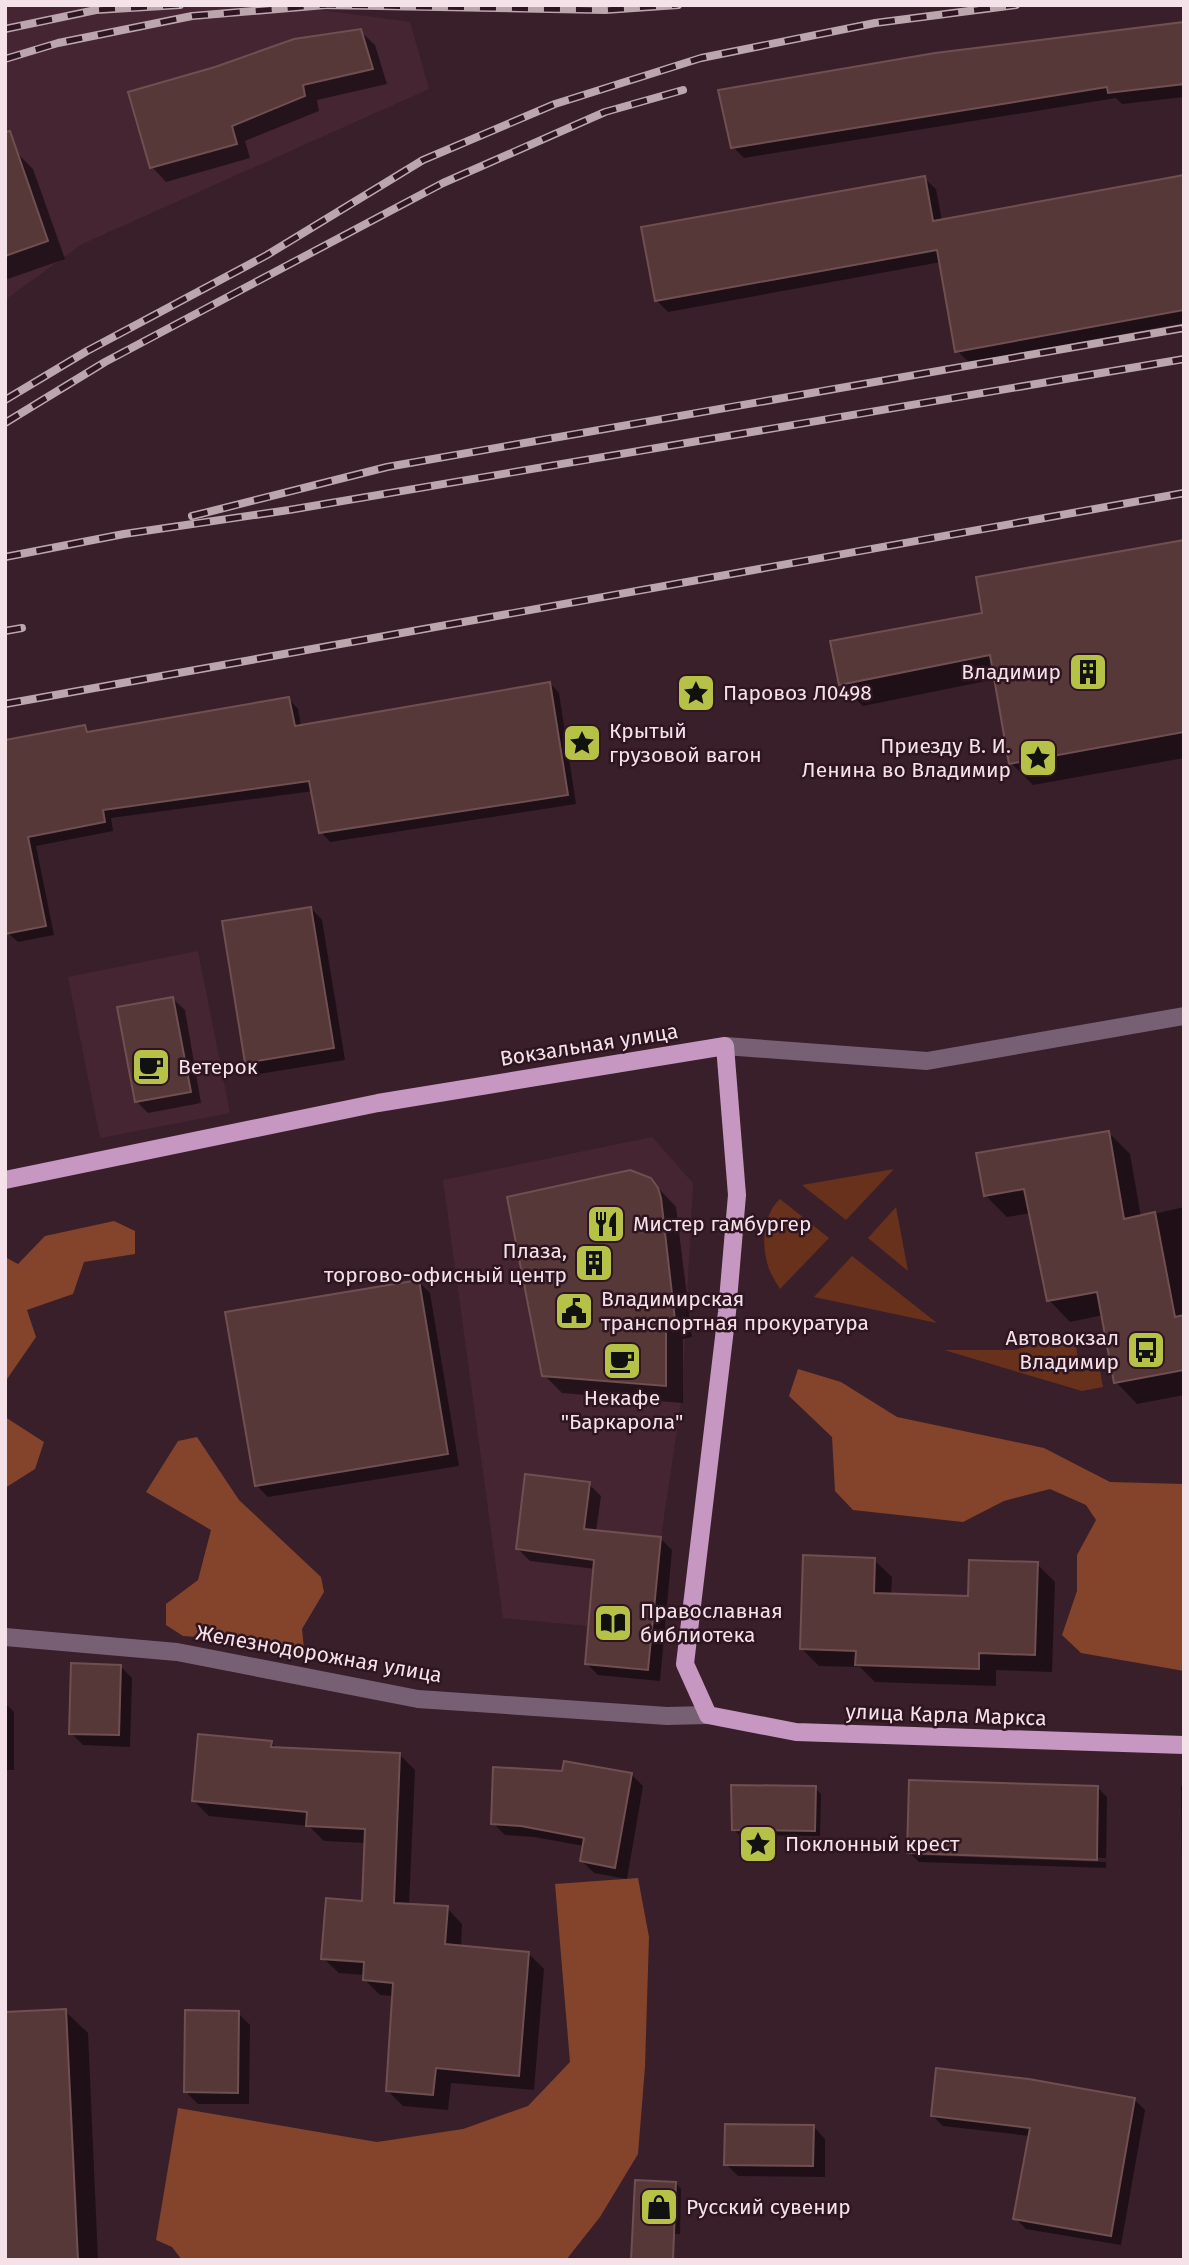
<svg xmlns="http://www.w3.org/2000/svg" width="1189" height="2265" viewBox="0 0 1189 2265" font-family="'Fira Sans',sans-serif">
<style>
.built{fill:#462533}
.green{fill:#68311b}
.forest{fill:#83442b}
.shadow{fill:#0007;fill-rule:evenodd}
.building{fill:#573839;stroke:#6f4f4f;stroke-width:2}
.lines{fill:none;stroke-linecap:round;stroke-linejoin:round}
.minor{stroke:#776074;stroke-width:18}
.major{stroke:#c597c1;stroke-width:18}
.rail-casing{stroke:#bba6ae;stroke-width:8}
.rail{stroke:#2e1520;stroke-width:5;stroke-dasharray:16;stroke-linecap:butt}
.labels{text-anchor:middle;stroke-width:5;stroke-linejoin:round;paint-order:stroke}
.poi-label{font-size:21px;fill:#f5e2e9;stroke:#2e1520;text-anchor:start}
.street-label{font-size:21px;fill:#f5e2e9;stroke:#2e1520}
</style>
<rect width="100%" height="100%" fill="#391f2a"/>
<!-- built -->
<g class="built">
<path d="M 5,5 L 283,5 L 410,22 L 429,89 L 82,244 L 5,300 Z"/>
<path d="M 198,951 L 230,1113 L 100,1138 L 68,977 Z"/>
<path d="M 652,1137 L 693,1183 L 682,1395 L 661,1537 L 597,1531 L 588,1626 L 503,1618 L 443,1180 Z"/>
</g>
<!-- green -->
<g class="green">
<path d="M 894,1169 L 846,1220 L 802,1185 Z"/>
<path d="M 780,1199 L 829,1238 L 780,1289 C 776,1283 772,1276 769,1269 C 761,1247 762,1215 780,1199 Z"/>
<path d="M 896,1207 L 908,1271 L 868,1238 Z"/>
<path d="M 852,1256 L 937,1323 L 814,1297 Z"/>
<path d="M 1074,1335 L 1079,1364 L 1098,1360 L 1103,1387 L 1082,1391 L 944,1350 L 1014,1350 Z"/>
</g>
<!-- forest -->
<g class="forest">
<path d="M 114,1221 L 135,1231 L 135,1254 L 84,1262 L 73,1294 L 27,1310 L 36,1337 L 5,1382 L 5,1257 L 18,1264 L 45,1236 Z"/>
<path d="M 798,1369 L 841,1382 L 897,1417 L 1044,1448 L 1110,1482 L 1184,1484 L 1184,1671 L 1081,1653 L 1062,1635 L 1077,1591 L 1077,1555 L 1096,1520 L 1086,1505 L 1050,1489 L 1004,1501 L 963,1522 L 853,1510 L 835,1491 L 832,1437 L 789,1396 Z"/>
<path d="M 5,1417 L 44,1442 L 35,1469 L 5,1488 Z"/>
<path d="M 197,1437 L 239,1500 L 321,1577 L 324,1592 L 302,1629 L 305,1659 L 228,1639 L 183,1636 L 166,1625 L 166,1604 L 198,1580 L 211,1530 L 146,1492 L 178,1441 Z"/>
<path d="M 638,1878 L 649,1937 L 645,2067 L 638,2154 L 600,2217 L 566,2260 L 182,2260 L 172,2247 L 156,2240 L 178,2108 L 377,2142 L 463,2129 L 528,2106 L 570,2062 L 555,1884 Z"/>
</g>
<!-- shadow -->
<g class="shadow">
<path d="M 1184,24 L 1184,97 L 1122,104 L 1116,98 L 744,158 L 733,147 Z"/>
<path d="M 360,31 L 375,45 L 387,84 L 317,100 L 319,111 L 245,141 L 250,158 L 166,182 L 152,167 Z"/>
<path d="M 16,152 L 33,169 L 65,259 L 5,280 L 5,155 Z"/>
<path d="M 1184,177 L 1184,323 L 969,362 L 957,351 L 941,262 L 668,312 L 656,300 L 924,178 L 936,189 L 942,221 Z"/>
<path d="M 1184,542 L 1184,758 L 1033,785 L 1011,763 L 996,679 L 863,706 L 840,684 L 984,615 Z"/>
<path d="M 550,683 L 559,693 L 576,804 L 330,842 L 321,832 L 313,791 L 111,818 L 113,831 L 36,846 L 54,935 L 18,942 L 8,933 L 5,742 L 85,726 L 91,733 L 289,699 L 298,709 L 301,726 Z"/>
<path d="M 311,908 L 322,920 L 345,1060 L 259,1074 L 247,1062 Z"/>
<path d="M 173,999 L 185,1010 L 201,1103 L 148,1113 L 136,1101 Z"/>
<path d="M 1108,1132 L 1130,1154 L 1141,1217 L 1184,1207 L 1184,1395 L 1137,1404 L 1116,1382 L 1103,1315 L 1070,1322 L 1049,1300 L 1031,1213 L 1007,1217 L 986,1196 Z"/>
<path d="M 650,1179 L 676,1207 L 692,1337 L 683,1339 L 683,1403 L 562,1393 L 544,1375 Z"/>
<path d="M 418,1281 L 430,1293 L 459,1466 L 268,1497 L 256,1485 Z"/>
<path d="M 589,1484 L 601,1496 L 596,1532 L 660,1538 L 672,1550 L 660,1681 L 598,1675 L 586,1663 L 595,1569 L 530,1561 L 518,1549 Z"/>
<path d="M 874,1560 L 892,1577 L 891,1596 L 970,1598 L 1037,1564 L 1055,1582 L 1052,1672 L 996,1670 L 996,1686 L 875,1682 L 860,1667 L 819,1666 L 801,1648 Z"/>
<path d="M 120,1666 L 132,1678 L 130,1747 L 83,1745 L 71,1733 Z"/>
<path d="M 5,1703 L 14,1712 L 14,1770 L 5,1770 Z"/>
<path d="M 271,1742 L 277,1749 L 400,1755 L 415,1770 L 409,1906 L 447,1908 L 462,1924 L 461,1947 L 528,1953 L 544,1969 L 534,2090 L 451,2083 L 448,2110 L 403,2106 L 387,2090 L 394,1996 L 380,1995 L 365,1980 L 365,1975 L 339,1973 L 323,1958 L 364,1903 L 366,1843 L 324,1841 L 309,1826 L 209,1816 L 194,1801 Z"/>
<path d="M 631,1774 L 643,1786 L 627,1879 L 594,1873 L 582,1861 L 584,1846 L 534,1837 L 505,1835 L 493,1823 Z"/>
<path d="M 1181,1786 L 1184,1786 L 1184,1865 L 1182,1863 Z"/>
<path d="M 1097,1787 L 1107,1797 L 1106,1868 L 919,1862 L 909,1852 ZM 916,1852 L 1106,1858 L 1106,1862 L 916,1855 Z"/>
<path d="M 815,1788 L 821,1794 L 820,1836 L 739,1835 L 734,1829 Z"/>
<path d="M 65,2011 L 88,2033 L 98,2260 L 5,2260 Z"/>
<path d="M 238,2013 L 250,2025 L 249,2104 L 198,2104 L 186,2092 Z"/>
<path d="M 1135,2100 L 1145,2110 L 1121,2245 L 1026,2229 L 1015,2218 L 1030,2136 L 943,2126 L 932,2115 Z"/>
<path d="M 814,2127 L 825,2139 L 825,2177 L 738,2176 L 726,2164 Z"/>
<path d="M 676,2183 L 681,2189 L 680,2234 L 640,2232 Z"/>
</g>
<!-- building -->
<g class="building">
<path d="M 1184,22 L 1184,84 L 1108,93 L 1107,87 L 731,148 L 718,90 L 935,53 Z"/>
<path d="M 361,29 L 373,69 L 303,85 L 305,96 L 232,126 L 237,144 L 150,168 L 128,92 L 215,67 L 294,39 Z"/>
<path d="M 10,131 L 48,241 L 5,256 L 5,132 Z"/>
<path d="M 1184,175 L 1184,310 L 955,352 L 937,250 L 655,301 L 641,227 L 925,176 L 933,221 Z"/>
<path d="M 1184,540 L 1184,732 L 1009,764 L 990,655 L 839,685 L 830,641 L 982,613 L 976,577 Z"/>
<path d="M 550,682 L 568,795 L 319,833 L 309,781 L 103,810 L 105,822 L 28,837 L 46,926 L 5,934 L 5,740 L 85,725 L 87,732 L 289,697 L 295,726 Z"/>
<path d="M 311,907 L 334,1048 L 245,1063 L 222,921 Z"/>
<path d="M 173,997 L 191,1092 L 135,1102 L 117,1007 Z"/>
<path d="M 1109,1131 L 1124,1219 L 1155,1212 L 1175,1317 L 1184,1315 L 1184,1370 L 1114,1383 L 1097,1292 L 1047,1301 L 1024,1189 L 984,1196 L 976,1153 Z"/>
<path d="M 630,1170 L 651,1178 L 658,1188 L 661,1198 L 675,1320 L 666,1322 L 666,1386 L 542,1376 L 507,1197 Z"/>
<path d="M 419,1280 L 448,1454 L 255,1486 L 225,1312 Z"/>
<path d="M 525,1474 L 590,1482 L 584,1529 L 661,1537 L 648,1670 L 585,1664 L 594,1560 L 516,1549 Z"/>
<path d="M 803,1555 L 875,1558 L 874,1593 L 968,1596 L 969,1560 L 1038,1562 L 1035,1655 L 979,1653 L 979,1669 L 855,1665 L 856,1651 L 800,1649 Z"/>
<path d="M 71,1663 L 121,1665 L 119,1735 L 69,1734 Z"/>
<path d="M 198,1734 L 272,1741 L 271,1747 L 400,1753 L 394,1903 L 448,1906 L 445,1944 L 529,1952 L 519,2076 L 436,2068 L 433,2095 L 386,2091 L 393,1983 L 363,1980 L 364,1962 L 321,1959 L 326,1898 L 362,1901 L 365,1829 L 306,1826 L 307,1812 L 192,1801 Z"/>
<path d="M 564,1761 L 632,1773 L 615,1868 L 580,1861 L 584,1838 L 521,1826 L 491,1824 L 493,1767 L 562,1771 Z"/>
<path d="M 909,1780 L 1098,1786 L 1097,1860 L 907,1853 Z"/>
<path d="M 731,1785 L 816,1786 L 815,1831 L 732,1830 Z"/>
<path d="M 66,2009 L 78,2260 L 5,2260 L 5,2012 Z"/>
<path d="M 185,2010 L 239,2011 L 238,2093 L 184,2092 Z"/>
<path d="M 936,2068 L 1029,2079 L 1135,2098 L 1111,2236 L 1013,2219 L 1030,2128 L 931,2116 Z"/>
<path d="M 725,2124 L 814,2125 L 813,2166 L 724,2165 Z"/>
<path d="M 635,2180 L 676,2182 L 673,2260 L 631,2260 Z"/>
</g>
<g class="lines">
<!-- minor -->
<g class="minor">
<path d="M 725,1046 L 927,1061 L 1184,1016"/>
<path d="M 5,1637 L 177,1652 L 418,1699 L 667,1716 L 708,1715"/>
</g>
<!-- major -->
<path class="major" d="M 5,1180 L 378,1103 L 725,1046 L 737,1195 L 727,1312 L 685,1664 L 708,1715 L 796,1732 L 1184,1745"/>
<defs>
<g id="rail">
<path d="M 320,5 L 605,10 L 678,5"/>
<path d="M 5,29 L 96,10 L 180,5"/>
<path d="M 5,59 L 58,43 L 192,16 L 326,5"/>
<path d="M 5,400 L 87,351 L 267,255 L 423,160 L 555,104 L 701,58 L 875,23 L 1016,5"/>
<path d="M 5,423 L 105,362 L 443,183 L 605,112 L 683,90"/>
<path d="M 192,516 L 387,467 L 1184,328"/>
<path d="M 5,557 L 124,534 L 289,510 L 1184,359"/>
<path d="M 5,631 L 22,628"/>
<path d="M 5,704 L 1184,493"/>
</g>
</defs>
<!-- rail casing -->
<use href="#rail" class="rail-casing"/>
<!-- rail -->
<use href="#rail" class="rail"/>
</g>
<!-- icons -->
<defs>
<symbol id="building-square" viewBox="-11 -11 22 22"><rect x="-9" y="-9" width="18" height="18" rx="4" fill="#b6c148" stroke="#2e1520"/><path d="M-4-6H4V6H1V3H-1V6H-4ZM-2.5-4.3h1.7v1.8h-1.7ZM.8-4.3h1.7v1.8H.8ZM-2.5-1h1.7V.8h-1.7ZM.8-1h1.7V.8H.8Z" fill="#111"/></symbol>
<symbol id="sight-square" viewBox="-11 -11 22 22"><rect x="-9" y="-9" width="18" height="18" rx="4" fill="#b6c148" stroke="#2e1520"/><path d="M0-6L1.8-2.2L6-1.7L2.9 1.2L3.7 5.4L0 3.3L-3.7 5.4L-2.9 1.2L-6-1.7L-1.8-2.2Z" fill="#111"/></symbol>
<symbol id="cafe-square" viewBox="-11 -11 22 22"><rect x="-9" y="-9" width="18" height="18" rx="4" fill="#b6c148" stroke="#2e1520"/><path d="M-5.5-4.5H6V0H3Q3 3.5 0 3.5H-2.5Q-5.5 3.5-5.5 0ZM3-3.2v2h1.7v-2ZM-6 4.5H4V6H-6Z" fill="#111"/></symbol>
<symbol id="restaurant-square" viewBox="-11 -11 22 22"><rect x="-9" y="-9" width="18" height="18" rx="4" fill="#b6c148" stroke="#2e1520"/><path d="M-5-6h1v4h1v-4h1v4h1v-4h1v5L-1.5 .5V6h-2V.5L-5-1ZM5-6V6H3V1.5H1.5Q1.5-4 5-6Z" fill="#111"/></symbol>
<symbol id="civic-square" viewBox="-11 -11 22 22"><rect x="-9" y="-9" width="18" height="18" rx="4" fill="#b6c148" stroke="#2e1520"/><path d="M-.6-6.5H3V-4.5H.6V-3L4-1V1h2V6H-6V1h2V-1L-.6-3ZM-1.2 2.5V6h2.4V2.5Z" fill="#111"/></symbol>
<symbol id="bus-square" viewBox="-11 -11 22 22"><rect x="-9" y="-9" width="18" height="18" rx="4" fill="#b6c148" stroke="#2e1520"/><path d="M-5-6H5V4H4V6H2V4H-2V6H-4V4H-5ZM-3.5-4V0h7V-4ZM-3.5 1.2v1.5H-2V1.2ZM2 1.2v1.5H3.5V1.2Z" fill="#111"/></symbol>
<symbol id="library-square" viewBox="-11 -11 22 22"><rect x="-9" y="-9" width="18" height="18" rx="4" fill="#b6c148" stroke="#2e1520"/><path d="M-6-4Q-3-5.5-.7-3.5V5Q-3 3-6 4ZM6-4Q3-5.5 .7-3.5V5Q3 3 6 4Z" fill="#111"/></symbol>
<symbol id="shop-square" viewBox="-11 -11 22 22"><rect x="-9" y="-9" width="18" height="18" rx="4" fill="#b6c148" stroke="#2e1520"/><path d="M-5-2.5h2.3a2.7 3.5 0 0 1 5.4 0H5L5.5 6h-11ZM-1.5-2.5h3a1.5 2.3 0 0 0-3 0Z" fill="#111"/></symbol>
</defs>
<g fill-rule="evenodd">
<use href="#building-square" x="1066" y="650" width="44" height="44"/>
<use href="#sight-square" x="674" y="671" width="44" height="44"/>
<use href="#sight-square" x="560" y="721" width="44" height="44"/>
<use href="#sight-square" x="1016" y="736" width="44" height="44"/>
<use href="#cafe-square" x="129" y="1045" width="44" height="44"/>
<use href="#restaurant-square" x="584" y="1202" width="44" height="44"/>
<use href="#building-square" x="572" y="1241" width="44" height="44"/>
<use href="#civic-square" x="552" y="1289" width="44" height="44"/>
<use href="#bus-square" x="1124" y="1328" width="44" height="44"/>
<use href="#cafe-square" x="600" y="1339" width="44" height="44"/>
<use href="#library-square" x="591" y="1601" width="44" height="44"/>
<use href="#sight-square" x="736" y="1822" width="44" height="44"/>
<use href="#shop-square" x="637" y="2185" width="44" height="44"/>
</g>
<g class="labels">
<!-- poi labels -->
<g class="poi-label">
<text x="1061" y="679" text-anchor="end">Владимир</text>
<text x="723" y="700">Паровоз Л0498</text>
<text x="609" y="738">Крытый<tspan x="609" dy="24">грузовой вагон</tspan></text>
<text x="1011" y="753" text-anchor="end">Приезду В. И.<tspan x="1011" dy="24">Ленина во Владимир</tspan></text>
<text x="178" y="1074">Ветерок</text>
<text x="633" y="1231">Мистер гамбургер</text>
<text x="567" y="1258" text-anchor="end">Плаза,<tspan x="567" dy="24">торгово-офисный центр</tspan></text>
<text x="601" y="1306">Владимирская<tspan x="601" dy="24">транспортная прокуратура</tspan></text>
<text x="1119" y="1345" text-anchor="end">Автовокзал<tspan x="1119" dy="24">Владимир</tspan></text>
<text x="622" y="1405" text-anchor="middle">Некафе<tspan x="622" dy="24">"Баркарола"</tspan></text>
<text x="640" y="1618">Православная<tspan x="640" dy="24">библиотека</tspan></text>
<text x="785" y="1851">Поклонный крест</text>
<text x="686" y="2214">Русский сувенир</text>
</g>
<!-- street labels -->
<g class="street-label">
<text transform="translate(589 1045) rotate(-9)" y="7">Вокзальная улица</text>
<text transform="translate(319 1654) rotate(10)" y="7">Железнодорожная улица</text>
<text transform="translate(946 1715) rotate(2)" y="7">улица Карла Маркса</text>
</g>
</g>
<!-- border -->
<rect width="1189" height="2265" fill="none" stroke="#f5e2e9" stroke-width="14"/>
</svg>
